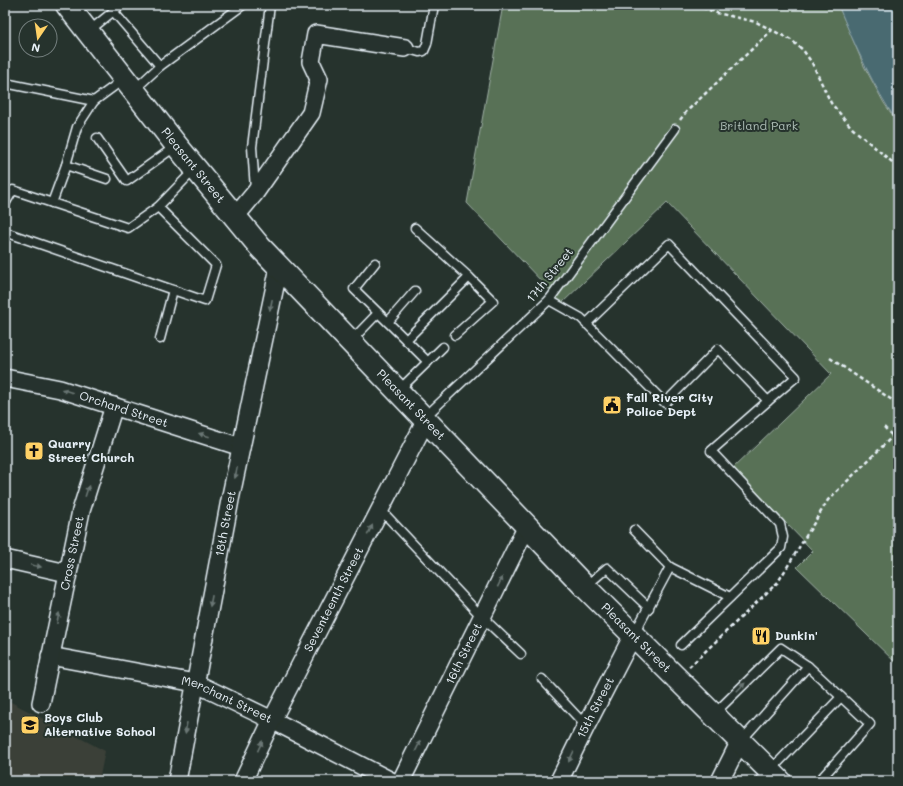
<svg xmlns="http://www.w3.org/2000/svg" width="903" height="786" viewBox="0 0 903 786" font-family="Mali,sans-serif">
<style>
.built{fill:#3b4139}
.green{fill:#587156;stroke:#a0b1a7}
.water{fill:#4a6b71;stroke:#89a1a7}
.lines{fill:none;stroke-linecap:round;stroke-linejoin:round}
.lane-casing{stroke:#e8f1f8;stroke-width:11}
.street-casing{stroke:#e8f1f8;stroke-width:20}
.secondary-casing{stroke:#e8f1f8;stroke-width:25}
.path{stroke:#e8f1f8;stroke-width:2.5;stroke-dasharray:4 3;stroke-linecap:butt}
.lane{stroke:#26332d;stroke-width:8}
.street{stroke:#26332d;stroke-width:17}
.secondary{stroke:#26332d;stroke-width:22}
.oneway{fill:#6a7674}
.labels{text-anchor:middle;stroke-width:4;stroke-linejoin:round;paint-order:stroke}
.park-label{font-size:12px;fill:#aebeb7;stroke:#26332d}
.street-label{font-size:12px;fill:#e8f1f8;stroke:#26332d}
.poi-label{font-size:12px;font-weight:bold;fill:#e8f1f8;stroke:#26332d;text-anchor:start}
</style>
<rect width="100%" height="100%" fill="#26332d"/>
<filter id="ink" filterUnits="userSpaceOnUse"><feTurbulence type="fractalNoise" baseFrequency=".025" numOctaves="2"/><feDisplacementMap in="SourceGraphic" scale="8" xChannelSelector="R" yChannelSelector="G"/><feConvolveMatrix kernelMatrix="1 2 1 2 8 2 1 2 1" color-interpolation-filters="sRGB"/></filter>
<g filter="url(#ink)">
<!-- built -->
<path class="built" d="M 5,699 L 105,751 L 99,781 L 5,781 Z"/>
<!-- green -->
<path class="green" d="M 503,5 L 838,5 L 864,66 L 884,103 L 898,123 L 898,665 L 797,567 L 813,551 L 733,468 L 831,374 L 667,203 L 562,303 L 467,203 Z"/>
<!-- water -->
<path class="water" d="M 838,5 L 898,5 L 898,123 C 873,86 855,46 838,5 Z"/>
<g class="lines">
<defs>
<g id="lane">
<path d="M 113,11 L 160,66 L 243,5"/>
<path d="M 89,31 L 121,5"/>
<path d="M 405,48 L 419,52 L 424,51 L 427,44 L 434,5"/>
<path d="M 5,83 L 94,101 L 124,79"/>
<path d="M 134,90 L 160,66"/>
<path d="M 97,138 L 127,181 L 176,146"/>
<path d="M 66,165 L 77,127 L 94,101"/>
<path d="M 255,189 L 252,147 L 270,5"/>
<path d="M 52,203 L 66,165 L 107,179"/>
<path d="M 5,204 L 13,190 L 128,228 L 158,207"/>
<path d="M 415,228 L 469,277"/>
<path d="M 5,232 L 205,301 L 216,265 L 158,207 L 195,169"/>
<path d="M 375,263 L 354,289 L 406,340"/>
<path d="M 549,300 L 581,318 L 665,403 L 718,349 L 768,401 L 796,377 L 669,244 L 586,324"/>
<path d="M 388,322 L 415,291"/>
<path d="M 160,339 L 173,290"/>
<path d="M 351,341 L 378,313"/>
<path d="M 428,362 L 406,340 L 469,277 L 493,301 L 455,335"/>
<path d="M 399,390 L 443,347"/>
<path d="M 425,417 L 549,300 L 675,129"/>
<path d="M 380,509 L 482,617 L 521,654"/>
<path d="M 634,530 L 670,567"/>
<path d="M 586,586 L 607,568 L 649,608"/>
<path d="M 634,634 L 670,567 L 730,597"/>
<path d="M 681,645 L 781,548 L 783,537 L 780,524 L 711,451 L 768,401"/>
<path d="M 542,679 L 586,726"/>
<path d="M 714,714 L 781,648 L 808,666"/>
<path d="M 741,741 L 808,666 L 870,724 L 819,781"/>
<path d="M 759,781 L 770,771 L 841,697"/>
</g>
<g id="street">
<path d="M 235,217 L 255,193 L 311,113 L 319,79 L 311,62 L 316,34 L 405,48"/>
<path id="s1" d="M 5,378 L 60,389 L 241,447"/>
<path d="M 5,559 L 67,573"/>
<path id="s2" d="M 50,656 L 195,683 L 272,720 L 391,781"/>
<path id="s3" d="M 41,703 L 81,511 L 114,406"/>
<path id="s4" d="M 177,781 L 230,500 L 279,267"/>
<path id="s5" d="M 243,781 L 272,720 L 426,420"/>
<path id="s6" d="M 401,781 L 527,526"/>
<path id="s7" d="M 559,781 L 586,726 L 633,635"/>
<path d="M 720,781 L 740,741"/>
</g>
<g id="secondary">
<path id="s8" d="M 67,5 L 177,146 L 260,247 L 588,590 L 780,781"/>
</g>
</defs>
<!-- lane casing -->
<use href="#lane" class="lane-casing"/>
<!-- street casing -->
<use href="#street" class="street-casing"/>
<!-- secondary casing -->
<use href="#secondary" class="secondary-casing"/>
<!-- path -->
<g class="path">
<path d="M 696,5 L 717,13 L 756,22 L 772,30 L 791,40 L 803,50 L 812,63 L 831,103 L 852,128 L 898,167"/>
<path d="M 680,120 L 686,112 L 772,30"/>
<path d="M 830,358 L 898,404"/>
<path d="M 884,427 L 898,442"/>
<path d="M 689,667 L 778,582 L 828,500 L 898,431"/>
</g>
<!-- lane -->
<use href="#lane" class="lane"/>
<!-- street -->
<use href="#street" class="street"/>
<!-- secondary -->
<use href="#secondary" class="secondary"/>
</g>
<!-- one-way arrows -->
<defs><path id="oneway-solid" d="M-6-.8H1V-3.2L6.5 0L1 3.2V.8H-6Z"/></defs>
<g class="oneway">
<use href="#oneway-solid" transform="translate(271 305) rotate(102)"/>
<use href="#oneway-solid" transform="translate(67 391) rotate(-162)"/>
<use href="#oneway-solid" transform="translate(204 435) rotate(-162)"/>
<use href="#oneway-solid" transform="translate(236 473) rotate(102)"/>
<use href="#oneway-solid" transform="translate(87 491) rotate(-72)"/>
<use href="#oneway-solid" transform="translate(370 530) rotate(-63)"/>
<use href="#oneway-solid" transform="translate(36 566) rotate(12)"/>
<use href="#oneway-solid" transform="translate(500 582) rotate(-64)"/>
<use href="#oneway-solid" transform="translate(211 601) rotate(101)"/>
<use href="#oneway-solid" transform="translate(58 618) rotate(-78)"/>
<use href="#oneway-solid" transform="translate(741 687) rotate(-45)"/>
<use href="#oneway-solid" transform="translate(186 728) rotate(100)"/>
<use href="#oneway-solid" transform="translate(260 746) rotate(-65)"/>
<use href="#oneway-solid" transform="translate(418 746) rotate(-64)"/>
<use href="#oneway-solid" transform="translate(571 757) rotate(116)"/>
</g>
</g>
<!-- icons -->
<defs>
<symbol id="civic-square" viewBox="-11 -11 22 22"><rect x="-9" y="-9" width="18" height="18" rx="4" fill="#ffd166" stroke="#26332d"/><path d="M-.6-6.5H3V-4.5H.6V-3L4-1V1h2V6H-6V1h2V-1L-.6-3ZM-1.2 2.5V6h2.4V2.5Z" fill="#111"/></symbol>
<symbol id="church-square" viewBox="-11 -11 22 22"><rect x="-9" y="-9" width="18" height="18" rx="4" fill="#ffd166" stroke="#26332d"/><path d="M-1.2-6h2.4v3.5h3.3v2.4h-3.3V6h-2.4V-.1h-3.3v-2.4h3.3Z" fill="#111"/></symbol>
<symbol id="restaurant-square" viewBox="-11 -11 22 22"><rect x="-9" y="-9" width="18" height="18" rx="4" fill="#ffd166" stroke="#26332d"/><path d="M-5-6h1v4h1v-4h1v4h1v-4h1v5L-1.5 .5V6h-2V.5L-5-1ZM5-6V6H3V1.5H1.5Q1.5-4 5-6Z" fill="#111"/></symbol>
<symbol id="school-square" viewBox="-11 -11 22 22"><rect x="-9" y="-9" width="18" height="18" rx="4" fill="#ffd166" stroke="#26332d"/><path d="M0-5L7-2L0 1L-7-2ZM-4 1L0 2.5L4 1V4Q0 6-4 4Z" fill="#111"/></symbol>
</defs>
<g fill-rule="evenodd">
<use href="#civic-square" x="601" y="394" width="22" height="22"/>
<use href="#church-square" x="23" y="440" width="22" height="22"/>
<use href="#restaurant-square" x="750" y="625" width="22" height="22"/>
<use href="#school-square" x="19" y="714" width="22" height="22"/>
</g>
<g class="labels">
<!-- park labels -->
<g class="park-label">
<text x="759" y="130">Britland Park</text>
</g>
<!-- street labels -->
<g class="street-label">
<text dy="4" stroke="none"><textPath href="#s8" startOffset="204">Pleasant Street</textPath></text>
<text transform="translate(550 275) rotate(-51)" y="4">17th Street</text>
<text dy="4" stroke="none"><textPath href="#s8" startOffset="528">Pleasant Street</textPath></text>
<text dy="4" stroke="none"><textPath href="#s1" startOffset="123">Orchard Street</textPath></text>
<text dy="4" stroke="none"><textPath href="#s4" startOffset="262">18th Street</textPath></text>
<text dy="4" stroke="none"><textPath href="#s3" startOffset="153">Cross Street</textPath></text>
<text dy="4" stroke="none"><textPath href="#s5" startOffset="203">Seventeenth Street</textPath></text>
<text dy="4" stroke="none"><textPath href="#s8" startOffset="852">Pleasant Street</textPath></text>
<text dy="4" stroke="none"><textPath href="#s6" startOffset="142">16th Street</textPath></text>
<text dy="4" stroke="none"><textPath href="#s2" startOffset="183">Merchant Street</textPath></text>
<text dy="4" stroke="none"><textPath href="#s7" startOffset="82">15th Street</textPath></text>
</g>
<!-- poi labels -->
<g class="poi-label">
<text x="626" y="402">Fall River City<tspan x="626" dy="14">Police Dept</tspan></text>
<text x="48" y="448">Quarry<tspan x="48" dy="14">Street Church</tspan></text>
<text x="775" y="640">Dunkin'</text>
<text x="44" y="722">Boys Club<tspan x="44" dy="14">Alternative School</tspan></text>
</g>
</g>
<!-- margin -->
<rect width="903" height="786" fill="none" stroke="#26332d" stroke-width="20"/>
<rect x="10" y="10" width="883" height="766" fill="none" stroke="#e8f1f8" stroke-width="1.5" filter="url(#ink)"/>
<!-- north arrow -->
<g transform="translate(38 38) rotate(193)"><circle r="19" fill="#26332d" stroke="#747f7e"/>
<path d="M0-3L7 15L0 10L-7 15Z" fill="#ffd166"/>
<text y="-6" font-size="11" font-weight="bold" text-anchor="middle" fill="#e8f1f8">N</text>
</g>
</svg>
